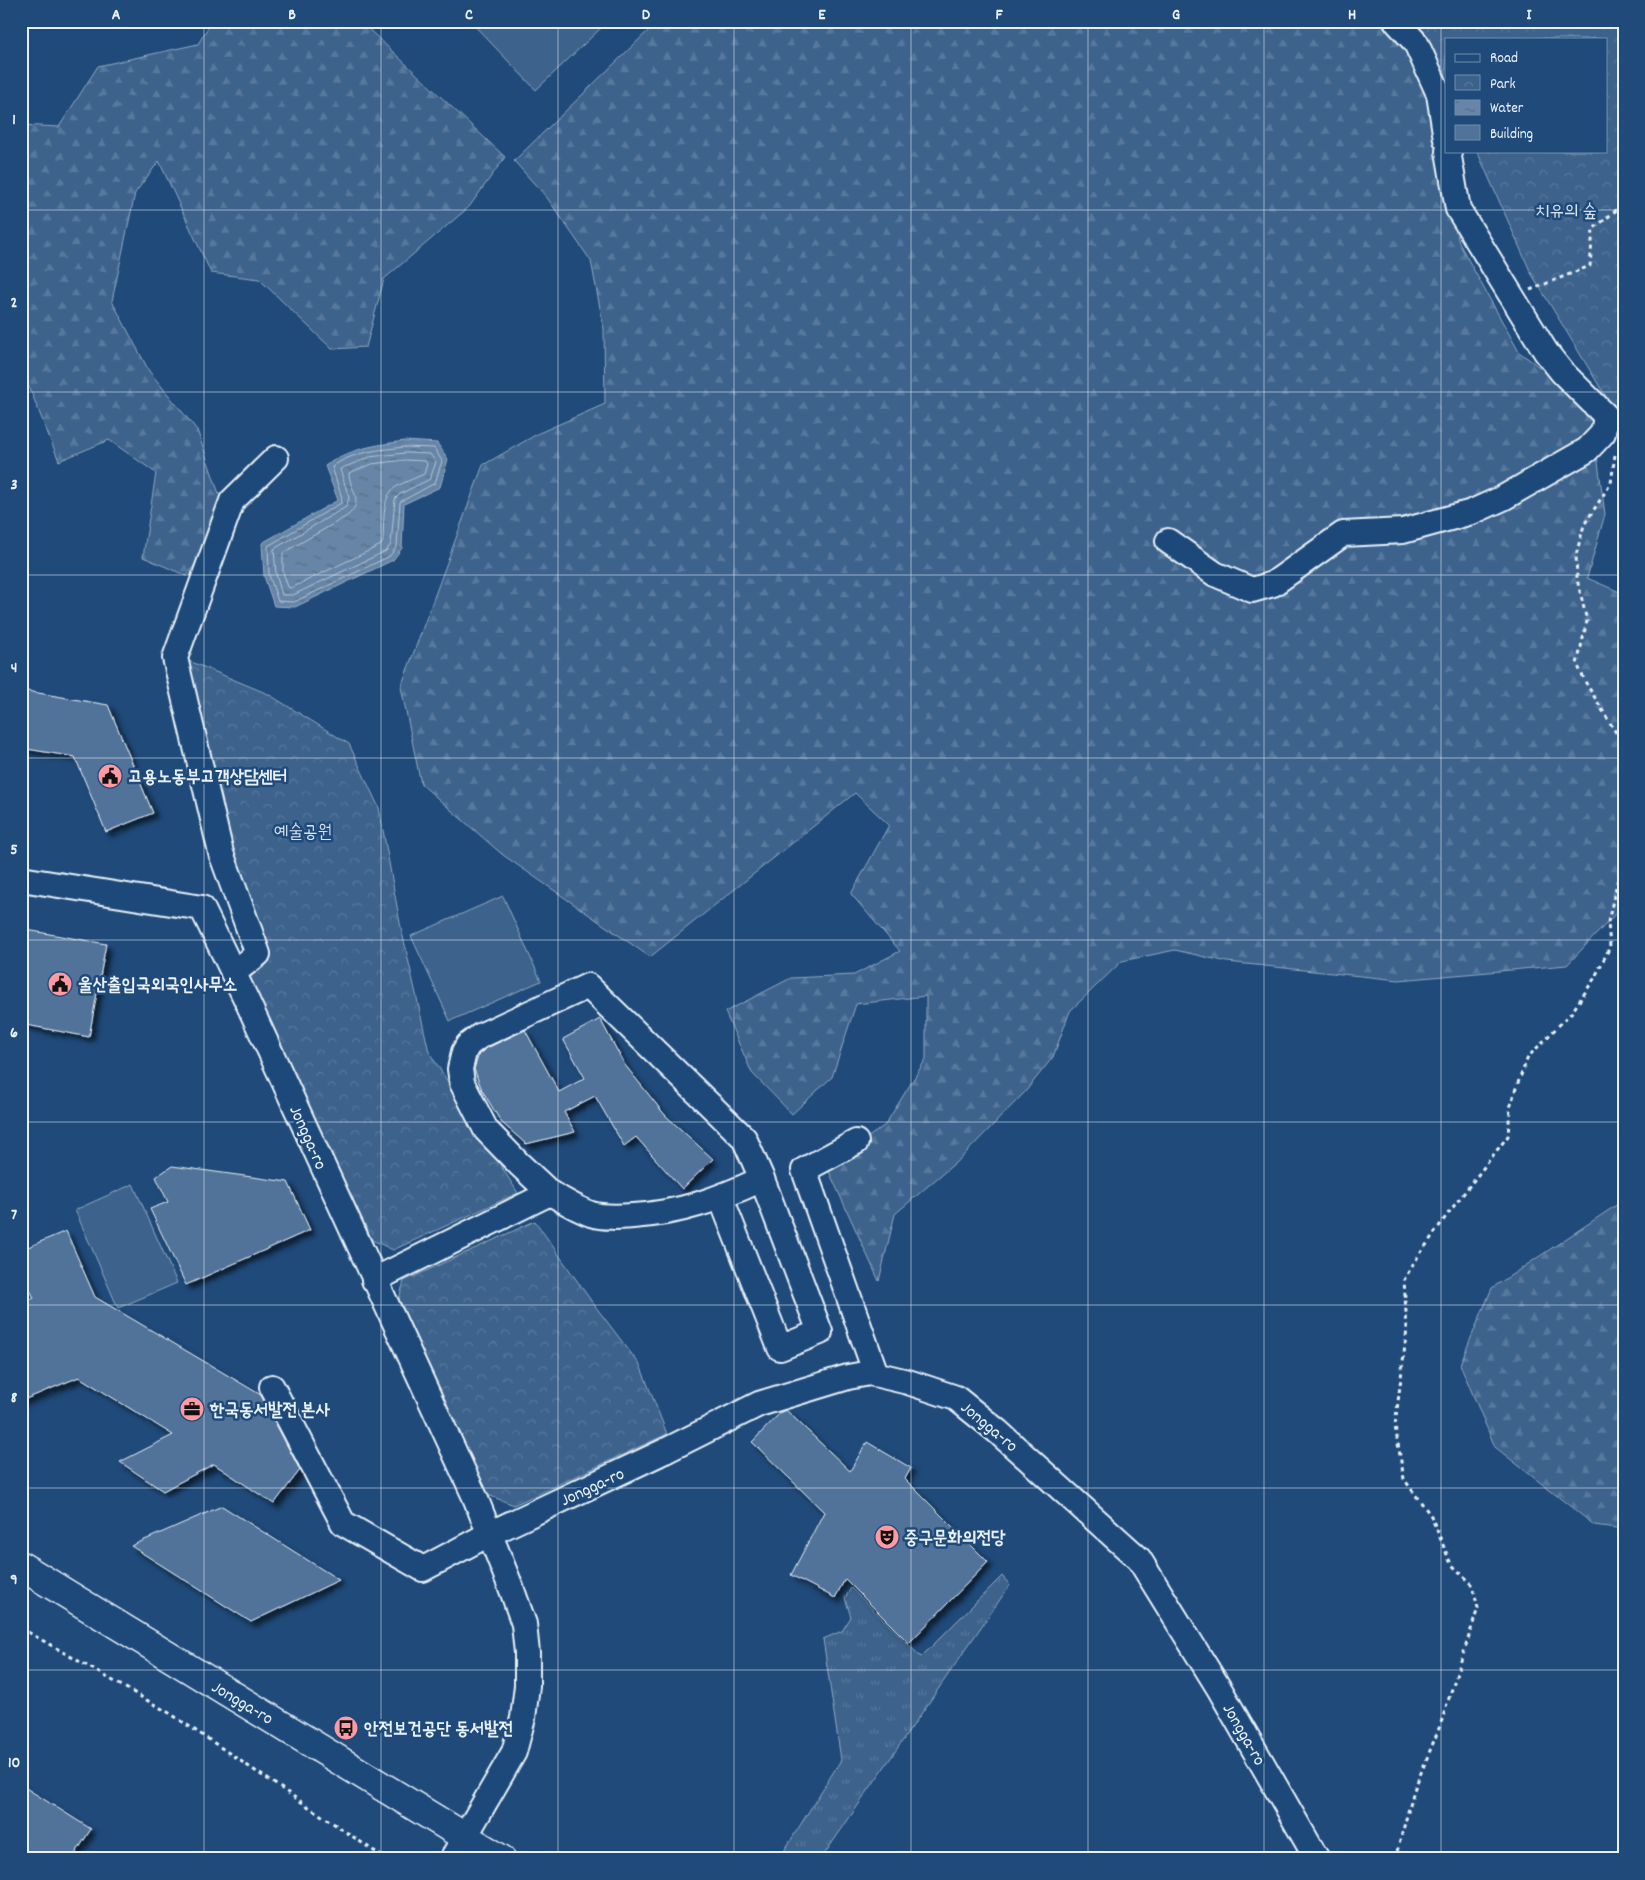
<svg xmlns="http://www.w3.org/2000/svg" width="1645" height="1880" viewBox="0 0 1645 1880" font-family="Dekko,'Poor Story',sans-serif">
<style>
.grass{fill:url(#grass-tufts);stroke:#92aac2}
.forest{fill:url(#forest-firs);stroke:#92aac2}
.park{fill:url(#park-crowns);stroke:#92aac2}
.pitch{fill:#3c628c;stroke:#92aac2}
.water{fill:url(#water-ripples);stroke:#9ab0c7}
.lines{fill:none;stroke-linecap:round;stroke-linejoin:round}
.shore{stroke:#b4c6d8;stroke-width:1}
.building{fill:#517399;stroke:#e8f1f8;filter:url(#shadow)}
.minor-casing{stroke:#e8f1f8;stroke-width:28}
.major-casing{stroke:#e8f1f8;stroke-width:31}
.path{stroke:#e8f1f8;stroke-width:3;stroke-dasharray:4 4;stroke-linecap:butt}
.minor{stroke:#1f4a7a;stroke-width:24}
.major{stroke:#1f4a7a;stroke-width:28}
.grid{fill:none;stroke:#e8f1f8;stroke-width:1;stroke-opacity:0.55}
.labels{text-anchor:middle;stroke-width:5;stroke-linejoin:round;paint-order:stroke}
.park-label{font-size:18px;fill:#d7e3ed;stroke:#1f4a7a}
.poi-label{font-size:18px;font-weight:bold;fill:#e8f1f8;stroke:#1f4a7a;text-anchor:start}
.street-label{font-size:18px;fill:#e8f1f8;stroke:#1f4a7a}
.neatline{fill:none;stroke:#e8f1f8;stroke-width:2}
.grid-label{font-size:16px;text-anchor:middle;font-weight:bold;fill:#e8f1f8}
</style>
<defs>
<pattern id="grass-tufts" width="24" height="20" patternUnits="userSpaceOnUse" patternTransform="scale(1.25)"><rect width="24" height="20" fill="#3c628c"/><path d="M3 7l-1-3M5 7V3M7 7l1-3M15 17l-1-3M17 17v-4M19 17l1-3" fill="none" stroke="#58799d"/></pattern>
<pattern id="forest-firs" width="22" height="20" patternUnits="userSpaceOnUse" patternTransform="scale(1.25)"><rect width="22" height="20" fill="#3c628c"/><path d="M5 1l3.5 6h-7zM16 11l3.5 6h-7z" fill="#58799d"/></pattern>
<pattern id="park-crowns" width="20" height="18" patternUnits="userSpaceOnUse" patternTransform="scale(1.25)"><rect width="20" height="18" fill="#3c628c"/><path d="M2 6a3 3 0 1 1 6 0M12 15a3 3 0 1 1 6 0" fill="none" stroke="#58799d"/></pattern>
<pattern id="water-ripples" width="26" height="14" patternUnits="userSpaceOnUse" patternTransform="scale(1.25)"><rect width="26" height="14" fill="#6685a7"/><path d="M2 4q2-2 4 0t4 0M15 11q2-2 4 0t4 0" fill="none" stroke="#596d82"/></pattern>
<filter id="shadow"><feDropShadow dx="4.5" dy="4.5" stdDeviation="2.5" flood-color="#0009"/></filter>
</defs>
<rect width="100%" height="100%" fill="#1f4a7a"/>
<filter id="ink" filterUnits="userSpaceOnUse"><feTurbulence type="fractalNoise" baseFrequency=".02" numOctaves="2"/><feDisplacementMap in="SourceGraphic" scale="10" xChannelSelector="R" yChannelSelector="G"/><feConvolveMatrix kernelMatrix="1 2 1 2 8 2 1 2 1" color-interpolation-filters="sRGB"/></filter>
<g filter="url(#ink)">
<!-- grass -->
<path class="grass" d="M 1002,1576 L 1010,1585 L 821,1859 L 779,1859 L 841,1760 L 823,1639 L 842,1631 L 851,1617 L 845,1598 L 851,1588 L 921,1657 Z"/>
<!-- forest -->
<g class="forest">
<path d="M 212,21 L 360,21 L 505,157 L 469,207 L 384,279 L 366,347 L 332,349 L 259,279 L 211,273 L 159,161 L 135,193 L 112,301 L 149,371 L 197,430 L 227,517 L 187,576 L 143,557 L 156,473 L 109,440 L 59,461 L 21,367 L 21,125 L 59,127 L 98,66 L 198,44 Z"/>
<path d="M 645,21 L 1320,21 L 1323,23 L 1332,21 L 1389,21 L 1423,78 L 1459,243 L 1519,352 L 1590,404 L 1605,514 L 1587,578 L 1622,593 L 1624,592 L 1624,905 L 1567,965 L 1399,980 L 1227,962 L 1175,950 L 1122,961 L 1070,1011 L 1053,1057 L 1025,1092 L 961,1158 L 895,1214 L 879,1281 L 827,1167 L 885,1125 L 926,1059 L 926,996 L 856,1004 L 832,1077 L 792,1114 L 752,1073 L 725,1012 L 791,978 L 854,975 L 900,951 L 851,894 L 889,825 L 855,793 L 650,957 L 503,855 L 421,784 L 401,687 L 483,465 L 539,433 L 605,404 L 604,329 L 591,261 L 548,199 L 514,161 L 651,28 Z"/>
<path d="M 1624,1200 L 1624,1529 L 1594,1525 L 1495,1447 L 1460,1364 L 1492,1288 Z"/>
</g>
<!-- park -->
<g class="park">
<path d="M 1417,21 L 1624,21 L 1624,421 L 1620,420 L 1531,273 L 1477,151 L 1606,151 L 1606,39 L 1446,39 L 1446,84 Z"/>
<path d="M 189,661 L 268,694 L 349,744 L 379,808 L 400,923 L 429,1052 L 518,1193 L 393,1250 L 372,1240 L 250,978 L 263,964 L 226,848 Z"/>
<path d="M 535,1221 L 592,1302 L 640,1365 L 667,1434 L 514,1505 L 488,1495 L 399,1299 L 404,1281 Z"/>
</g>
<!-- pitch -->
<g class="pitch">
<path d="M 470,21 L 598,21 L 603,26 L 536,90 Z"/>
<path d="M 503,896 L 541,981 L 450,1021 L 411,936 Z"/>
<path d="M 133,1184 L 177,1283 L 118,1308 L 75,1210 Z"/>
</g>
<!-- water -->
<path class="water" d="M 405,441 L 437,443 L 448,459 L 440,487 L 404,504 L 402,548 L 393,560 L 295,607 L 274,606 L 264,576 L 262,543 L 338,500 L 325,466 C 350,448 376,445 405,441 Z"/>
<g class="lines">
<!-- shore -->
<g class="shore">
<path d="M 405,447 L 434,448 L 442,461 L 435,483 L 400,502 L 397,546 L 390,556 L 294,602 L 278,601 L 269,575 L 268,546 L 341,503 L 342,498 L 332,467 C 353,451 380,450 405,447 Z"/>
<path d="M 406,453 L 430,454 L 436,462 L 430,479 L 400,494 L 395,499 L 391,544 L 386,551 L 293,595 L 282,595 L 276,574 L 274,549 L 346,507 L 349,498 L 340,469 L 370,457 Z"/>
<path d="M 406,460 L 425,461 L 427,464 L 424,474 C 414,479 400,483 392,490 C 382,500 384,528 383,541 L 381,545 L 291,588 L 288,587 L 283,572 L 283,553 L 347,516 C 366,501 349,489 349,473 L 372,464 Z"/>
</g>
</g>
<!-- building -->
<g class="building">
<path d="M 21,690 L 108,705 L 153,813 L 106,832 L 75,757 L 21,748 Z"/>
<path d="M 21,929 L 106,944 L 89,1037 L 21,1024 Z"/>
<path d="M 600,1019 L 625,1065 L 665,1115 L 713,1159 L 682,1189 L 636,1137 L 624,1146 L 595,1096 L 564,1112 L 575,1132 L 526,1144 L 501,1122 L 482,1090 L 474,1069 L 479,1054 L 487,1048 L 525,1030 L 559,1092 L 585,1078 L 563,1039 Z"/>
<path d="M 172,1166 L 288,1182 L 310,1230 L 186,1285 L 150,1209 L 168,1202 L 156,1177 Z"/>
<path d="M 66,1231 L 95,1297 L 261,1395 L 300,1470 L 274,1504 L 214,1464 L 163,1491 L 120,1462 L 173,1435 L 79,1377 L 21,1401 L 21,1305 L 34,1298 L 21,1272 L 21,1250 Z"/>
<path d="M 786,1410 L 850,1471 L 867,1442 L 911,1468 L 905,1479 L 988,1562 L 909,1643 L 845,1579 L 835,1598 L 791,1575 L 824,1512 L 752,1442 L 781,1412 Z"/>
<path d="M 222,1506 L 249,1523 L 339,1580 L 251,1622 L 131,1546 Z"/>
<path d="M 21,1785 L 91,1829 L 72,1859 L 31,1859 L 21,1852 Z"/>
</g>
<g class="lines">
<defs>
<g id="minor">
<path d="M 1396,21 L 1416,43 L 1439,94 L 1446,139"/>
<path d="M 1168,541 L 1215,574 L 1252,590 L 1273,584 L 1343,534 L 1403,531 L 1472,512 L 1503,498 L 1587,450 L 1603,433 L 1606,416 L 1562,372 L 1546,352 L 1458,209 L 1448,151"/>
<path d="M 21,879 L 202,908 L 247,1001 L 475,1497 L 512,1590 L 524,1624 L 527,1653 L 527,1686 L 523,1718 L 514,1752 L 452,1859"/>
<path d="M 233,973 L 258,954 L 221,853 L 175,658 L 232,501 L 276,458"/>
<path d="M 856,1142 L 804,1170 L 876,1374"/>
<path d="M 721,1198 L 780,1348 L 820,1332 L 762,1179"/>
<path d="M 374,1280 L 550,1193 C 563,1200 576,1209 591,1214 C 604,1218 619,1217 633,1216 C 681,1213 719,1199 762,1179 L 744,1138 L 588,986 L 480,1036 L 468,1045 L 464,1052 L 460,1069 L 462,1083 L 486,1130 L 519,1164 L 550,1193"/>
<path d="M 272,1387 L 343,1523 L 423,1569 L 489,1534 L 667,1450 L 759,1404 L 848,1377 L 870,1373 L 908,1382 L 956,1398 L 997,1431 L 1139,1559 L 1220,1690 L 1317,1859"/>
</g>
<path id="major" d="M 21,1566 L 501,1859"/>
</defs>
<!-- minor casing -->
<use href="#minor" class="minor-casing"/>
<!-- major casing -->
<use href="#major" class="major-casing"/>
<!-- path -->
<g class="path">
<path d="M 1530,290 L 1590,266 L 1593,229 L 1624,204"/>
<path d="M 1615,455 L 1611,483 L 1584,525 L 1576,555 L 1577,579 L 1587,621 L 1577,664 L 1586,683 L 1624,746"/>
<path d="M 21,1628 L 171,1714 L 386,1859"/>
<path d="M 1395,1859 L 1414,1790 L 1440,1726 L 1478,1608 L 1472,1584 L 1451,1564 L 1431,1516 L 1404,1479 L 1395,1426 L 1407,1329 L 1404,1280 L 1413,1264 L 1447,1215 L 1508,1136 L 1510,1108 L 1516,1088 L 1528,1057 L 1572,1012 L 1594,979 L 1610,947 L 1608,922 L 1624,852"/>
</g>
<!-- minor -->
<use href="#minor" class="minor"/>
<!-- major -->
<use href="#major" class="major"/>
</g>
</g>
<!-- grid -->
<path class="grid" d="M 204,21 L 204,1859M 381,21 L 381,1859M 558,21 L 558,1859M 734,21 L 734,1859M 911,21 L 911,1859M 1088,21 L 1088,1859M 1264,21 L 1264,1859M 1441,21 L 1441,1859M 21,210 L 1624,210M 21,392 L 1624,392M 21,575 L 1624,575M 21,758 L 1624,758M 21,940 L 1624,940M 21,1122 L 1624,1122M 21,1305 L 1624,1305M 21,1488 L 1624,1488M 21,1670 L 1624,1670"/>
<!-- icons -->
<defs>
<symbol id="civic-disc" viewBox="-11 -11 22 22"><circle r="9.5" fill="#ff9aa2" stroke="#1f4a7a"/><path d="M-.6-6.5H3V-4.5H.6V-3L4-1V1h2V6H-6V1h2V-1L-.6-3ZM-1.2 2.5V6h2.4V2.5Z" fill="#111"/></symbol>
<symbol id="office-disc" viewBox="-11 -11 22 22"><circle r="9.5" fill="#ff9aa2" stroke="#1f4a7a"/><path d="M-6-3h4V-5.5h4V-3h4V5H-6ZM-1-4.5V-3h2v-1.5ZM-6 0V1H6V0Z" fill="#111"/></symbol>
<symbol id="theatre-disc" viewBox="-11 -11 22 22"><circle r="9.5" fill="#ff9aa2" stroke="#1f4a7a"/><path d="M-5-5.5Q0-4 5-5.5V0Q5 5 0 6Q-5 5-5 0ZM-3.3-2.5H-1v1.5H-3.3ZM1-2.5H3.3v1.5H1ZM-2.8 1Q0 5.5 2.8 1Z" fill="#111"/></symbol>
<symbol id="bus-disc" viewBox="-11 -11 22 22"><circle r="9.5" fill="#ff9aa2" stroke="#1f4a7a"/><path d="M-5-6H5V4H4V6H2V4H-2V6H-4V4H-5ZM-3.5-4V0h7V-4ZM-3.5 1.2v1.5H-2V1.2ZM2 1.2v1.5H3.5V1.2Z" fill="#111"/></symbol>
</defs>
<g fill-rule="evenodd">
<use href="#civic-disc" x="96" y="762" width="28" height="28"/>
<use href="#civic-disc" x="46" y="970" width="28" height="28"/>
<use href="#office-disc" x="178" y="1395" width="28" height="28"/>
<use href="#theatre-disc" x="873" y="1523" width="28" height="28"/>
<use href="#bus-disc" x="332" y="1714" width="28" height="28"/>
</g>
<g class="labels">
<!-- park labels -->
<g class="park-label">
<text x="1566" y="216">치유의 숲</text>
<text x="303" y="837">예술공원</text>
</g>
<!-- poi labels -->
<g class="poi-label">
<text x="128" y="782">고용노동부고객상담센터</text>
<text x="78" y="990">울산출입국외국인사무소</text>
<text x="210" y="1415">한국동서발전 본사</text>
<text x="904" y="1543">중구문화의전당</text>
<text x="364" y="1734">안전보건공단 동서발전</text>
</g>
<!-- street labels -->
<g class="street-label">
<text transform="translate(309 1137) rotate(66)" y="6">Jongga-ro</text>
<text transform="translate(990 1426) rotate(40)" y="6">Jongga-ro</text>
<text transform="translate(592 1486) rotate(-25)" y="6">Jongga-ro</text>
<text transform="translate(243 1702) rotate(31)" y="6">Jongga-ro</text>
<text transform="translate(1245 1734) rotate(60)" y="6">Jongga-ro</text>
</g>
</g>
<!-- margin -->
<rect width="1645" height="1880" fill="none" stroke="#1f4a7a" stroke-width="55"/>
<!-- legend -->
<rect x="1445" y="38" width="162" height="115" fill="#1f4a7a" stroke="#6f8dac"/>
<rect x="1455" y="54" width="25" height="8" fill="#1f4a7a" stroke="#6f8dac"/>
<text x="1490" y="62" font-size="15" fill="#e8f1f8">Road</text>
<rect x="1455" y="75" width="25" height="15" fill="url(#park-crowns)" stroke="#6f8dac"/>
<text x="1490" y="88" font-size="15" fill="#e8f1f8">Park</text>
<rect x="1455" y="100" width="25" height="15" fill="url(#water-ripples)" stroke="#6f8dac"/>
<text x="1490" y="112" font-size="15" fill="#e8f1f8">Water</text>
<rect x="1455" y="125" width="25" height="15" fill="#517399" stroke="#6f8dac"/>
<text x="1490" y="138" font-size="15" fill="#e8f1f8">Building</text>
<rect x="28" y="28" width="1590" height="1824" class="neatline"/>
<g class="grid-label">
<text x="116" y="19">A</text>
<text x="292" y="19">B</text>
<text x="469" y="19">C</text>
<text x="646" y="19">D</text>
<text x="822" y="19">E</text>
<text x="999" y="19">F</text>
<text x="1176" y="19">G</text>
<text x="1352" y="19">H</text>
<text x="1529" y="19">I</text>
<text x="14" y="124">1</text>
<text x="14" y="307">2</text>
<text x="14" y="489">3</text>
<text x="14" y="672">4</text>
<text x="14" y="854">5</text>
<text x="14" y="1037">6</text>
<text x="14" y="1219">7</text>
<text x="14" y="1402">8</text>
<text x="14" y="1584">9</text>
<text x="14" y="1767">10</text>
</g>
</svg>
